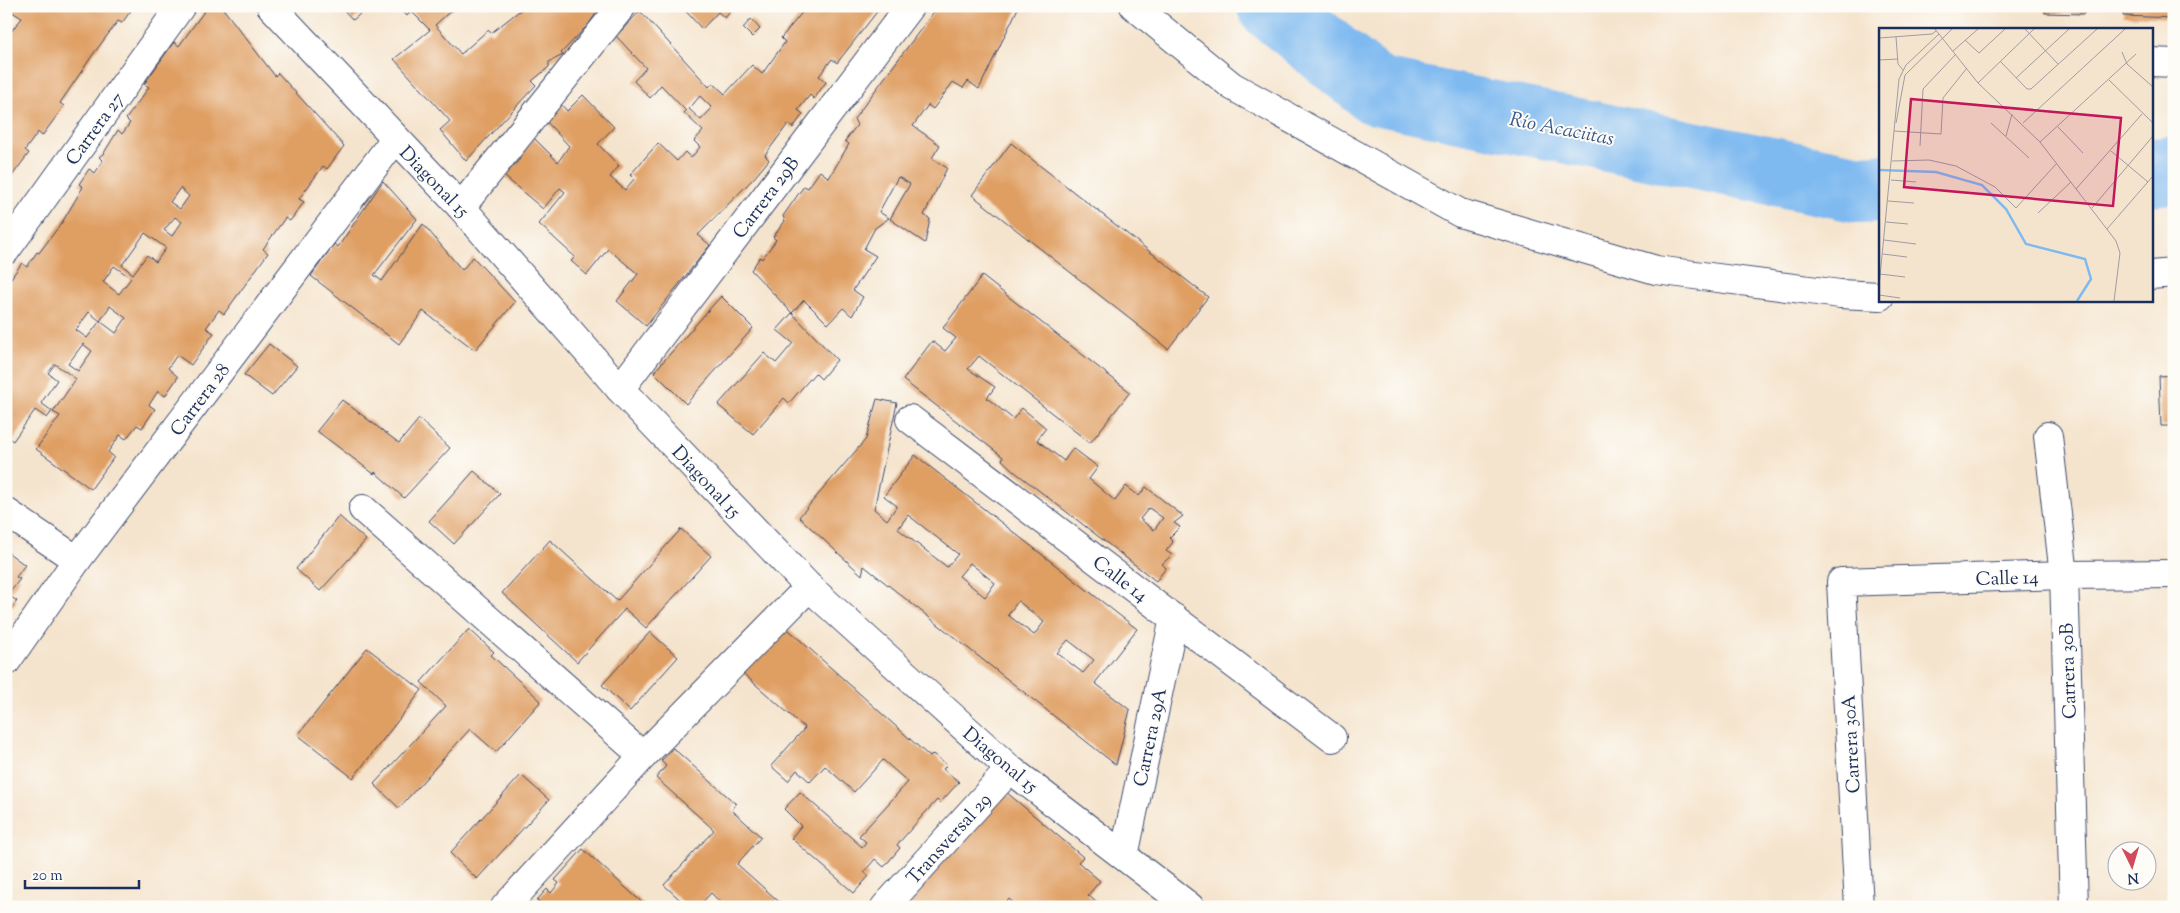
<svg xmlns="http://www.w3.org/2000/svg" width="2180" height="913" viewBox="0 0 2180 913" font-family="'Sorts Mill Goudy',serif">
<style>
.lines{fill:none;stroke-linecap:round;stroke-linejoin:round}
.river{stroke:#7eb9f0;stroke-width:68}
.building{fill:#df9e62;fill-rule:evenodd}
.minor-casing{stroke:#3c4a6f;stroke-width:30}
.minor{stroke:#fff;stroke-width:28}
.labels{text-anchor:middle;stroke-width:4;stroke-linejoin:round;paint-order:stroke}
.street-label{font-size:19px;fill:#1b2f5e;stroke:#fdfcf7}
.water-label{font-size:20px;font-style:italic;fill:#39588a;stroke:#fdfcf7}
.inset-river{fill:none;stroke:#7eb9f0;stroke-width:2.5}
.inset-road{fill:none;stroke:#9e9ca1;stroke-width:1}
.view{fill:#c2185b;fill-opacity:0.15;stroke:#c2185b;stroke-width:2.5}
.inset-edge{fill:none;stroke:#1b2f5e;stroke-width:2.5}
</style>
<rect width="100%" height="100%" fill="#fdfcf7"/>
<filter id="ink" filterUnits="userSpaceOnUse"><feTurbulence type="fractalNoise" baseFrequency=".02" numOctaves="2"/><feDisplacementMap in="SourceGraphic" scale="10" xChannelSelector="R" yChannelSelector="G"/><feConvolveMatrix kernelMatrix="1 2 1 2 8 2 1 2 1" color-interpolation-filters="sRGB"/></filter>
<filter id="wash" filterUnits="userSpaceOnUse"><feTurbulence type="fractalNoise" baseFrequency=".0096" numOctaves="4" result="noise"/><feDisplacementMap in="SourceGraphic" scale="20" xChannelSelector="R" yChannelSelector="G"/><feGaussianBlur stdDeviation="1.12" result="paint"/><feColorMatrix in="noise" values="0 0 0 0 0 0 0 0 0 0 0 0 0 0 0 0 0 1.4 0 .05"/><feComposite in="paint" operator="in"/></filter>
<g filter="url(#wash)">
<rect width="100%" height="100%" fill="#f5e4cd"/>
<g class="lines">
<!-- river -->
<g class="river">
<path d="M 1271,6 L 1376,91 L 1860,189 L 1880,188"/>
<path d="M 2151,172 L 2174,170"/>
</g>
</g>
<g id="blocks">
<!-- building -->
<g class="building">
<path d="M 16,6 L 128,6 L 132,9 L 122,23 L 118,21 L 94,53 L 60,103 L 64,106 L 42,136 L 38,132 L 25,150 L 29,153 L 6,184 L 6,38 L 22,18 L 12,12 Z"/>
<path d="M 208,6 L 221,6 L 275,76 L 278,73 L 344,146 L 327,169 L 323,166 L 299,199 L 304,202 L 290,221 L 285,218 L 263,249 L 268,253 L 224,314 L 219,310 L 206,328 L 214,333 L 191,365 L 177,355 L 168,368 L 178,377 L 165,396 L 158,391 L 149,405 L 155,409 L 142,428 L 137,425 L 126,439 L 120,435 L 108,452 L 114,457 L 91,489 L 36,449 L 60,416 L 53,412 L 76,379 L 55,364 L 48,373 L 57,380 L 41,403 L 52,411 L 47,418 L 35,410 L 13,441 L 6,436 L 10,429 L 6,427 L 6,285 L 22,263 L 27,267 L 37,252 L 39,253 L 63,221 L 83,187 L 79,184 L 89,169 L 95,173 L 103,161 L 99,157 L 104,153 L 118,130 L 122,134 L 130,123 L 126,119 L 149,87 L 144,84 L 174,42 L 179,46 ZM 180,188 L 189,196 L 180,209 L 170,202 ZM 175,217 L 182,222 L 172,236 L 164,230 ZM 145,233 L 166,248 L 156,262 L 147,255 L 133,274 L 122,265 ZM 114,266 L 131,278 L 119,294 L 103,282 ZM 110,306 L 126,318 L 116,333 L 100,321 L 87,338 L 76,330 L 89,312 L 100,321 ZM 83,344 L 92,351 L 78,371 L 68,364 Z"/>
<path d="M 340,6 L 369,6 L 353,20 Z"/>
<path d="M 398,6 L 456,6 L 435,25 L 461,54 L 488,30 L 491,33 L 523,8 L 522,6 L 601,6 L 588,25 L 561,53 L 563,55 L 549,62 L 549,67 L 532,81 L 536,85 L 466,161 L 440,130 L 450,121 L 394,59 L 430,30 L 411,11 L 407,16 Z"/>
<path d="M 681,6 L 735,6 L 725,18 L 718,12 L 702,29 Z"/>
<path d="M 813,6 L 884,6 L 876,13 L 837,63 L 832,59 L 819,76 L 826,82 L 814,99 L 810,95 L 798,110 L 803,114 L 793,128 L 788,124 L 765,155 L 769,160 L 754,178 L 698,235 L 710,245 L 646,326 L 617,301 L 638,274 L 608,249 L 587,275 L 571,261 L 575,257 L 539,224 L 565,192 L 560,188 L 543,209 L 504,176 L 520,159 L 518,157 L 533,137 L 558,162 L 569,146 L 545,120 L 559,102 L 567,111 L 583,95 L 614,127 L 598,144 L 619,166 L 610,177 L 625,190 L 634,179 L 630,175 L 658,143 L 677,161 L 685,152 L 691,158 L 700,147 L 694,141 L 703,131 L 684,113 L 686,111 L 661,85 L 650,98 L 634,81 L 646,68 L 616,36 L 640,11 L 709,87 L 713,83 L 725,94 L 752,65 L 762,74 L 785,42 L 781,38 L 805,9 L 809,12 ZM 700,96 L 712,108 L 701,120 L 689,109 Z"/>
<path d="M 938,6 L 1019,6 L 979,89 L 968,81 L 963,88 L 953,82 L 933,109 L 928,105 L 913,126 L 940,145 L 932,158 L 947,168 L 924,215 L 930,219 L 925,243 L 890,219 L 910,184 L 898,177 L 879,212 L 889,218 L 875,228 L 864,249 L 876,256 L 853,290 L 863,297 L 852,316 L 843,308 L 828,324 L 804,300 L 792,313 L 751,270 L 760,257 L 762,259 L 776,240 L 773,237 L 785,221 L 783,216 L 804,186 L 808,188 L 820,171 L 829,178 L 849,144 L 845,141 L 857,125 L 854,119 Z"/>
<path d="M 2045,6 L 2084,6 L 2084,14 L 2045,13 Z"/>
<path d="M 2124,6 L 2174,6 L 2174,18 L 2123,16 Z"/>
<path d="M 751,19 L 760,29 L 752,37 L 743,28 Z"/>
<path d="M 1011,143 L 1208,297 L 1168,349 L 972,195 Z"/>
<path d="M 383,181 L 417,219 L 374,275 L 382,281 L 423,224 L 462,270 L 473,257 L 515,302 L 475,350 L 423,311 L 399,344 L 311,276 L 334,244 L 338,247 Z"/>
<path d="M 982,276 L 1130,392 L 1090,443 L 979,356 L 968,369 L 995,387 L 987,398 L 1013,419 L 1022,408 L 1046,428 L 1037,440 L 1064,461 L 1073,448 L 1098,467 L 1089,479 L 1115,501 L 1126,486 L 1139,496 L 1146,487 L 1183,516 L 1174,523 L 1180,527 L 1169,538 L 1173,542 L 1166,551 L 1172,555 L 1162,564 L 1166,568 L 1156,581 L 1015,472 L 1002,460 L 1003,457 L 903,380 L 932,341 L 945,351 L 956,338 L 943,328 ZM 1149,508 L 1163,518 L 1154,530 L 1140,519 Z"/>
<path d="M 721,296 L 753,328 L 686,404 L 654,372 Z"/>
<path d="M 792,313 L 837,360 L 821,379 L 815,373 L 789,403 L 784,398 L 753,434 L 718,405 L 764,353 L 776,363 L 793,343 L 777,330 Z"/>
<path d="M 269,344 L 297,366 L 272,396 L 244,375 Z"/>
<path d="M 2174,375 L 2174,426 L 2161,426 L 2159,376 Z"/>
<path d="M 877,399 L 897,403 L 874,509 L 887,520 L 897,506 L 884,496 L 915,455 L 1137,629 L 1095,683 L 1130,710 L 1116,765 L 864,566 L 862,575 L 799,517 L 866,439 ZM 908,515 L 958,554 L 947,567 L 898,529 ZM 970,563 L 995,583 L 985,597 L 959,576 ZM 1018,601 L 1044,622 L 1034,635 L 1008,615 ZM 1068,640 L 1094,660 L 1083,673 L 1057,653 Z"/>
<path d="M 342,400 L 399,443 L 419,419 L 450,448 L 404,498 L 375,472 L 374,474 L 317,431 Z"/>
<path d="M 474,471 L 500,494 L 454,544 L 429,521 Z"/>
<path d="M 339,516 L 366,540 L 320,591 L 296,569 Z"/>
<path d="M 681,529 L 711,556 L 646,628 L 625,609 L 577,662 L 502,593 L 550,540 L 617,601 Z"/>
<path d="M 6,551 L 25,565 L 16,577 L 20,579 L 8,595 L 17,601 L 6,616 Z"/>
<path d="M 780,622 L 930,757 L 933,754 L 947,765 L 943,769 L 959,782 L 940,803 L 937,800 L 924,814 L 897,845 L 900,848 L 884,867 L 875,859 L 864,872 L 869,876 L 854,893 L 791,838 L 801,826 L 784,809 L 800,792 L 862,847 L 866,842 L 859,836 L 908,782 L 883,760 L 854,792 L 825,766 L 810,782 L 797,770 L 788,781 L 771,766 L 805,728 L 738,669 Z"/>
<path d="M 469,629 L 494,652 L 491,655 L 541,701 L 496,752 L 470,729 L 399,808 L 374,784 L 446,706 L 421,682 Z"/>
<path d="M 650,632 L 678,657 L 630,711 L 602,685 Z"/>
<path d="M 367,648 L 422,690 L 353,778 L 298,735 Z"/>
<path d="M 673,748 L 736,804 L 732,810 L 761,837 L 737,864 L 785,907 L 718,907 L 721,903 L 711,893 L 698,907 L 688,907 L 664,885 L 714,830 L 656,778 L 666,766 L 661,761 Z"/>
<path d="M 521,775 L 549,800 L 477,879 L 450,853 Z"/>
<path d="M 1005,791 L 1083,857 L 1078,862 L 1100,881 L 1088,895 L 1102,907 L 1018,907 L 1009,899 L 1003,907 L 896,907 Z"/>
<path d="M 583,849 L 647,907 L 545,907 L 537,900 L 547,889 L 551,893 L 559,883 L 555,880 Z"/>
</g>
</g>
</g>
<g filter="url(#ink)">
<use href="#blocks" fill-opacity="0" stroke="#3c4a6f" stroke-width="1"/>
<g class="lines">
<defs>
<g id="minor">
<path d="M 271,6 L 461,207 L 620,389 L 809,587 L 1010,769 L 1190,907"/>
<path d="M 1134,6 L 1232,86 L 1460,213 L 1656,270 L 1840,294 L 1880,296"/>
<path d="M 2151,62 L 2174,63"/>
<path d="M 461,207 L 622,6"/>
<path d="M 6,250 L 181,6"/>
<path d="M 2151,275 L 2174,273"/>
<path d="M 620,389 L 910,6"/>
<path d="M 910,419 L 1332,738"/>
<path d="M 2048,436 L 2064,575 L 2074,907"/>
<path d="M 363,509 L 643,756"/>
<path d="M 6,512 L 77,560"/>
<path d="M 6,662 L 77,560 L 395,139"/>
<path d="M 1124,856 L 1174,618"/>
<path d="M 505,907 L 643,756 L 809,587"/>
<path d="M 885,907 L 1010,769"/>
<path d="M 1859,907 L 1841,582 L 2064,575 L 2174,574"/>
</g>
</defs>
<!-- minor casing -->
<use href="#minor" class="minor-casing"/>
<!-- minor -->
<use href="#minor" class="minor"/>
</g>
</g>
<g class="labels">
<!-- street labels -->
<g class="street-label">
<text transform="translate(94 128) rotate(-54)" y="7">Carrera 27</text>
<text transform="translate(435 181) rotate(46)" y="7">Diagonal 15</text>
<text transform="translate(765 197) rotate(-53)" y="7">Carrera 29B</text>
<text transform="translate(199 399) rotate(-53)" y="7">Carrera 28</text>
<text transform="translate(707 481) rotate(47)" y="7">Diagonal 15</text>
<text transform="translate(2007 577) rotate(-2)" y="7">Calle 14</text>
<text transform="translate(1121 578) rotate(37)" y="7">Calle 14</text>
<text transform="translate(2067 671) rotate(-92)" y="7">Carrera 30B</text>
<text transform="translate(1149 737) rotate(-78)" y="7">Carrera 29A</text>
<text transform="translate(1850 744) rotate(-93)" y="7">Carrera 30A</text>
<text transform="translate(1001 759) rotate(40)" y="7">Diagonal 15</text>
<text transform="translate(948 838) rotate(-48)" y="7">Transversal 29</text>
</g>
<!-- water labels -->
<g class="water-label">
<text transform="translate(1562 128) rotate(11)" y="7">Río Acaciitas</text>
</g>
</g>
<!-- overview -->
<g transform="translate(1879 28)">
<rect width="274" height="274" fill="#f5e4cd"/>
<path class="inset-river" d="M 0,142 L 57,144 L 103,157 L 127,181 L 147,216 L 206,231 L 212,251 L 198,273"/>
<path class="inset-road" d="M 56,1 L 99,55 L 161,114 L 237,213 L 241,225 L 235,273M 146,1 L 179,36M 17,9 L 19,36 L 24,42M 0,10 L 53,6 L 57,3M 86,12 L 100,25 L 126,1M 74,23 L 99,1M 243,24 L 248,36 L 274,59M 0,32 L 19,31M 121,33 L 148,61 L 152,61 L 218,1M 137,50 L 190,1M 230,52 L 274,95M 99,55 L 155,1M 17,95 L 26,47 L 73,1M 112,95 L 150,130M 144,95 L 246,1M 179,99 L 204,125M 15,103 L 62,106 L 64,70 L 88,40M 127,108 L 133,86M 161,114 L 257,26M 41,118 L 44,61 L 77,26M 232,123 L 269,154M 13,133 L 50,132 L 77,138 L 116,159 L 137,180 L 178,135M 12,152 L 37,154M 197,161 L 263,86M 9,173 L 35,175M 213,180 L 274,108M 159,185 L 192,154M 7,194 L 29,196M 228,201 L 274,148M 5,212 L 37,216M 4,226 L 28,229M 1,246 L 26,249M 0,259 L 20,51 L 27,37 L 60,6M 0,267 L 21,270"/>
<path class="view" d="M 32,71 L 242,90 L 234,178 L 25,159 Z"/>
<rect width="274" height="274" class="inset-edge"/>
</g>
<!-- margin -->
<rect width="2180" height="913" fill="none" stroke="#fdfcf7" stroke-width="25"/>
<!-- north arrow -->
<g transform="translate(2132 866) rotate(175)"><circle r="24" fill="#fdfcf7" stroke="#a3aaba"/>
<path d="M0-4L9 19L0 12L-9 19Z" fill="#d1495b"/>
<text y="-8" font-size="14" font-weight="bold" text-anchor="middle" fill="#1b2f5e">N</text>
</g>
<!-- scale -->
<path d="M25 880v8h114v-8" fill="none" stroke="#1b2f5e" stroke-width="2.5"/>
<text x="32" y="880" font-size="15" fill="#1b2f5e" stroke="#fdfcf7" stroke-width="4" paint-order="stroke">20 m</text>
</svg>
